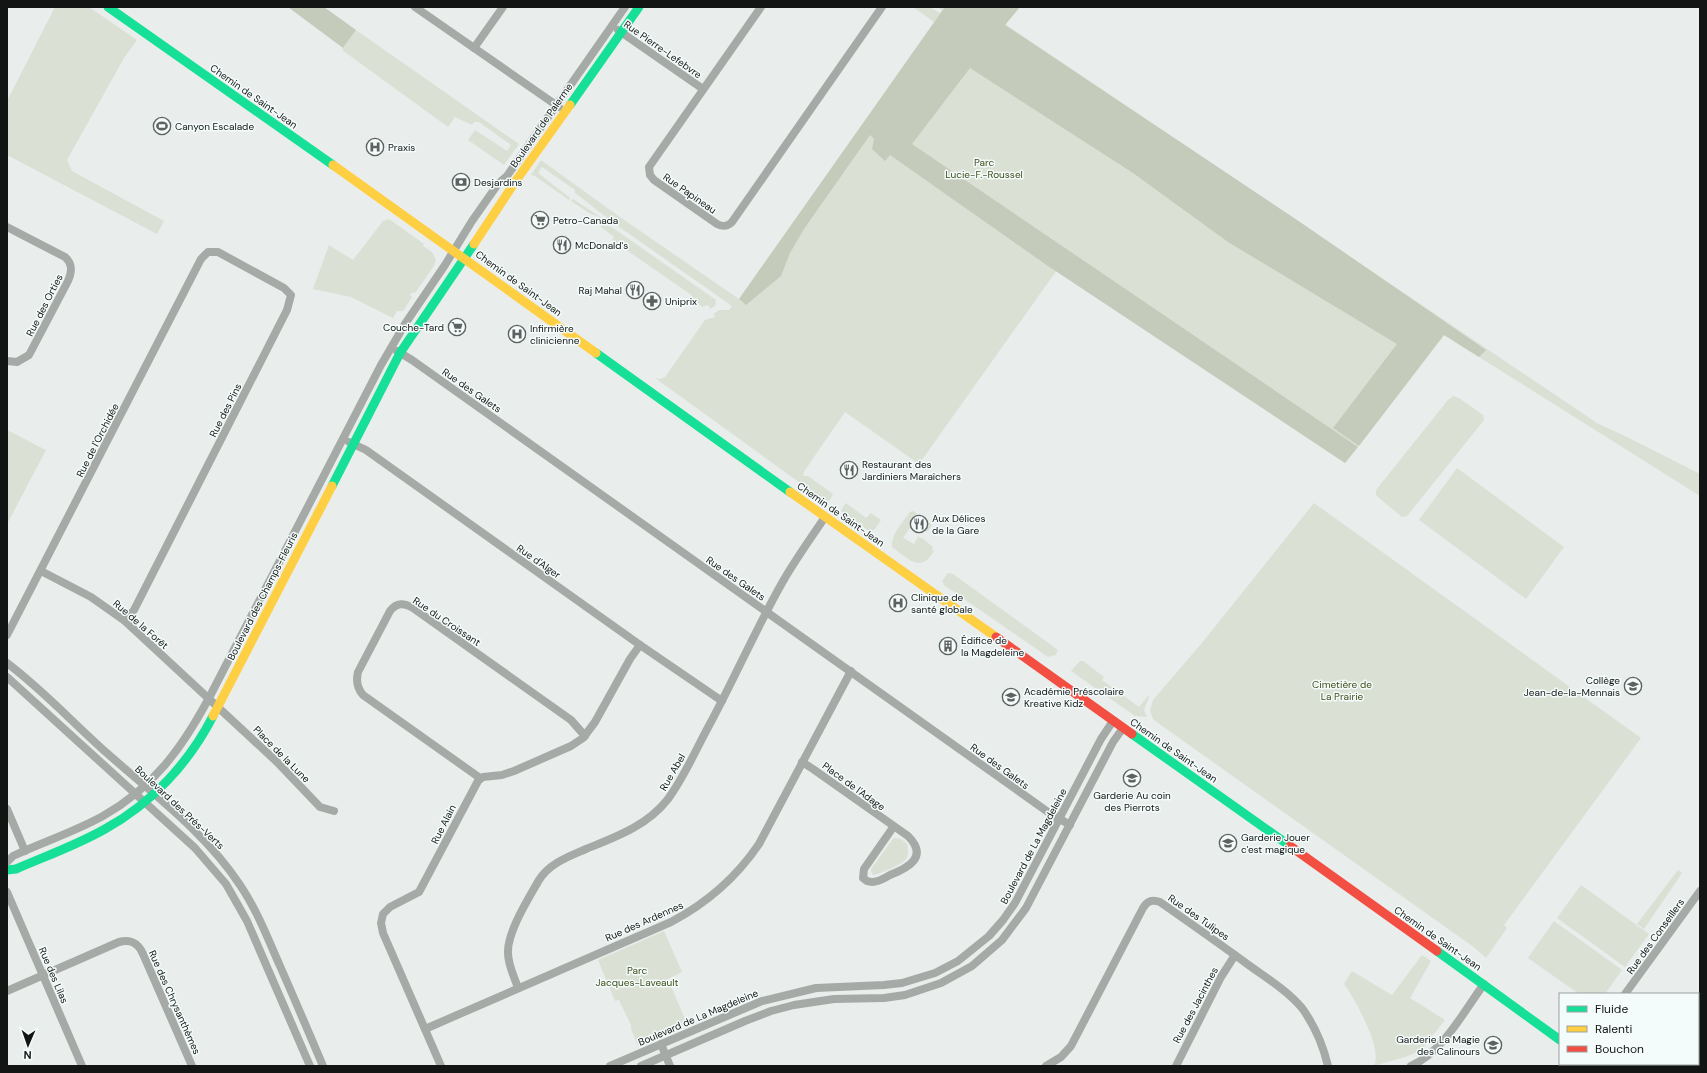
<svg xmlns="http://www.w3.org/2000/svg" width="1707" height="1073" viewBox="0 0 1707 1073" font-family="'DM Sans',sans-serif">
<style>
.green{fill:#dbe0d5}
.forest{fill:#c5cbba}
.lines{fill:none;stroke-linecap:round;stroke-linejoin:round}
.street{stroke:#a6aaa7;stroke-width:8}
.fast{stroke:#16e098;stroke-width:9}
.slow{stroke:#ffcf43;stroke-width:9}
.jam{stroke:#f24e42;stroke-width:9}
.rail-casing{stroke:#adb0af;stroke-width:4}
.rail{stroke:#f4fcfb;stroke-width:2.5;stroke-dasharray:8;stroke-linecap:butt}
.labels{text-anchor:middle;stroke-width:3;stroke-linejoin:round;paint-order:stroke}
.street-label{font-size:10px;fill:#121514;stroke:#f4fcfb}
.poi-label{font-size:10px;fill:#121514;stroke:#f4fcfb;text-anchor:start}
.park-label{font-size:10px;fill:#424d1a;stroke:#f4fcfb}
</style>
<rect width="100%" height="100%" fill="#e9edec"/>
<!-- green -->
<g class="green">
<path d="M 55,7 L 89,7 L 137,40 L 124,58 L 67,160 L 72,171 L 164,221 L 157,234 L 7,155 L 7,101 Z"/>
<path d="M 913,7 L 930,7 L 940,13 L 942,10 L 937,7 L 945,7 L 943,10 L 1005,24 L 1597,423 L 1629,438 L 1700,474 L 1700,496 L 1444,335 L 1345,463 L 1057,270 L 919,464 L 845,412 L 803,473 L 804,476 L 808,476 L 833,494 L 830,500 L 825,501 L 655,378 L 660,379 L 665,377 L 705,320 L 715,317 L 714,314 L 719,310 L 729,310 L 732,306 L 615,224 L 574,192 L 575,190 L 542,167 L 538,173 L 570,198 L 569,200 L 535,176 L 531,175 L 541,160 L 617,215 L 739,299 L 934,22 Z"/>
<path d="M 356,30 L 519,144 L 504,165 L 468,140 L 475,130 L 507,151 L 511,145 L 479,122 L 474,122 L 472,125 L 455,117 L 448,127 L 342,50 Z"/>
<path d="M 573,199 L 602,218 L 589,213 L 571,201 Z"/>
<path d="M 584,214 L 613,228 L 716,300 L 715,306 L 710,309 L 708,305 L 702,307 L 690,294 L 612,240 L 614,237 Z"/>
<path d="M 389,219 L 424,244 L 423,246 L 432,252 L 436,260 L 434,266 L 415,293 L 413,292 L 410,295 L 412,297 L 403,311 L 397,311 L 393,318 L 351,297 L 313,289 L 329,245 L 353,260 L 383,221 Z"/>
<path d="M 1453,396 L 1459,398 L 1483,415 L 1484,420 L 1407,516 L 1402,517 L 1378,497 L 1376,495 L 1376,490 L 1448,400 Z"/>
<path d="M 7,430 L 46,450 L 7,524 Z"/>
<path d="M 1457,468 L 1564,547 L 1526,599 L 1419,520 Z"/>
<path d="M 846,503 L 866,518 L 871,513 L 881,520 L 874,530 L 869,531 L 841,511 L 843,507 Z"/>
<path d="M 1314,503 L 1641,738 L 1504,925 L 1507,928 L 1486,958 L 1475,948 L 1158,723 L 1153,719 L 1150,711 L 1153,700 L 1201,644 Z"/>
<path d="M 913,511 L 932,525 L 927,532 L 923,529 L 926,526 L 916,519 L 903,538 L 914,544 L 919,535 L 919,538 L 922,538 L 933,547 L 932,550 L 934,551 C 920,574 909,559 892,547 C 891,534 903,522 910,512 Z"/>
<path d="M 948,573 L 953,574 L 1058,650 L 1056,655 L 1048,657 L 944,585 L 942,581 Z"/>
<path d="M 1080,661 L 1083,661 L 1104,677 L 1102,680 L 1139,707 L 1150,694 L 1144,710 L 1147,717 L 1135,716 L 1071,671 Z"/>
<path d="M 895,838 L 901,839 L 907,844 C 908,850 909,856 905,860 C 901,865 879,874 873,875 L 871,871 L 871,869 L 892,840 Z"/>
<path d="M 1678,870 L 1682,873 L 1644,929 L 1637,924 Z"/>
<path d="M 1581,885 L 1649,934 L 1625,967 L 1557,918 Z"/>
<path d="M 1554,921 L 1622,970 L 1605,994 L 1579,994 L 1528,958 Z"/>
<path d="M 664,931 L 682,972 L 668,979 L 687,1024 L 638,1046 L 631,1029 L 631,1025 L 619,1000 L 615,1001 L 598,960 Z"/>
<path d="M 1422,955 L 1431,961 L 1410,998 L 1445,1020 L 1421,1050 L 1408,1056 L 1374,1066 C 1383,1049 1355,999 1344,984 L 1352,971 L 1392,995 Z"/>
</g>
<!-- forest -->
<g class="forest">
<path d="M 288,7 L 324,7 L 356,30 L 343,48 Z"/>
<path d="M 945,7 L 1020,7 L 1005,25 L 1300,222 L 1486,350 L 1479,357 L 1444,335 L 1359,446 L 1333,428 L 1397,344 L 1228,242 L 1133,173 L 970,68 L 912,144 L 1358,447 L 1345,463 L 1045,264 L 890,155 L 885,161 L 872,149 L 874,139 L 870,135 L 804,229 L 790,253 L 781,276 L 746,305 L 739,299 Z"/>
</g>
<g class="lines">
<!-- street -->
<g class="street">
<path d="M 415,7 L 559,107"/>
<path d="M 761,7 L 649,167 L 650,175 L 654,180 L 717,224 C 723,227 727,227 732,222 L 882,7"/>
<path d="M 618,30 L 703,89"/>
<path d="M 474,48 L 503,7"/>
<path d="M 7,227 L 65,257 C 73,264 72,272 68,281 L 29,355 L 17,362 L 7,361"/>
<path d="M 397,351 L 412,360 L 1048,812 L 1070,825"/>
<path d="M 349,442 L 366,450 L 640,645 L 722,701"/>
<path d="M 41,571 L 91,597 L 125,621 L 277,762 L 320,807 L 334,811"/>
<path d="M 7,635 L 201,259 L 208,252 L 218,252 L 284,288 L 291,295 L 287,310 L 134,610 L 125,621"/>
<path d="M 7,663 C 43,690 74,724 108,754 C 153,794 207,834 240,885 C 257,910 268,939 280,966 C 295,1000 309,1033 323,1066"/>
<path d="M 7,677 L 195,848 L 226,884 L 247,921 L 310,1066"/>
<path d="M 802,762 L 813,769 L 908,836 C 929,857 908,868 890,875 C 883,879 875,884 867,881 L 863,878 L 864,869 L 894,826"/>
<path d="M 480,778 L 363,695 C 357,688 356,680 358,672 L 390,611 C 397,602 404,603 413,608 L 571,720 L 585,736"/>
<path d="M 7,809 L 25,851"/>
<path d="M 7,862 L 13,856 C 43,842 74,832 103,816 C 154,787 182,748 209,698 L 381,365 L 405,324 L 445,265 L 472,221 L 498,184 L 507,176 L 625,7"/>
<path d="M 7,892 L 82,1066"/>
<path d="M 518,988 C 514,976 508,965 508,953 C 507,932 529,898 539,880 C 550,863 568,857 586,849 C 616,837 647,826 668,799 C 685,776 698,745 712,720 C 736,675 757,627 782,583 C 795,560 811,538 825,517"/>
<path d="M 7,991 L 119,942 C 131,939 138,943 143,954 L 192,1066"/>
<path d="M 1625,994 L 1700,891"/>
<path d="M 425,1029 L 671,922 C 707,903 736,878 759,844 L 851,671"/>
<path d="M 661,1044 L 670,1066"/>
<path d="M 441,1066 L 383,933 L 381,923 L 383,914 L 390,907 L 419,892 L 478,781 L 483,777 L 502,775 L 514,771 L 571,746 L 583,738 L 595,722 L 630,659 L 640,645"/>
<path d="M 610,1066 L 762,1001 L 816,988 L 884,985 L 902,983 L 935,973 L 958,961 L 989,936 L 1003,920 L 1015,903 L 1101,739 L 1113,721"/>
<path d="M 641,1066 L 745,1021 L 771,1011 L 794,1005 L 834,999 L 884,998 L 905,995 L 941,983 L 972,966 L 1002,940 L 1026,908 L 1113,742 L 1123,728"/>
<path d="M 1046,1066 L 1061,1057 L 1071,1046 L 1143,908 C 1147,901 1152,899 1160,902 C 1190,923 1220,944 1250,966 C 1268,979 1288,991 1302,1008 C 1315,1026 1323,1045 1328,1066"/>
<path d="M 1176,1066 L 1221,977 L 1235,955"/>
<path d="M 1411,1066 C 1443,1052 1464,1011 1484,984"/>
</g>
<!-- fast -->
<g class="fast">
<path d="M 108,7 L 333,165"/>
<path d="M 570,105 L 639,7"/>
<path d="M 596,353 L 790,492"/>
<path d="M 332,486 L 400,353 L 474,244"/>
<path d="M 1132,734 L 1290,846"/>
<path d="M 7,870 L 16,869 C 46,856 77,845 105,829 C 151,804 189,763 213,716"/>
<path d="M 1437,951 L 1560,1040"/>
</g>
<!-- slow -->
<g class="slow">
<path d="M 333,165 L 596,353"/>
<path d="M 474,244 L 515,182 L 570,105"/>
<path d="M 790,492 L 996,637"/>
<path d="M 213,716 L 332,486"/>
</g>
<!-- jam -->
<g class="jam">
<path d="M 996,637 L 1132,734"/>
<path d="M 1290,846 L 1437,951"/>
<path d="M 1592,1064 L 1595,1066"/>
</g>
<defs>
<g id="rail">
<path d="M 1698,1027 L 1700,1026"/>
<path d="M 1631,1066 L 1635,1064"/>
</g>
</defs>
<!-- rail casing -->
<use href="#rail" class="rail-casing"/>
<!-- rail -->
<use href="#rail" class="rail"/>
</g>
<!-- icons -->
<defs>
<symbol id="stadium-ring" viewBox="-11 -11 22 22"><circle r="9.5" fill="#f4fcfb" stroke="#5d6160" stroke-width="1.5"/><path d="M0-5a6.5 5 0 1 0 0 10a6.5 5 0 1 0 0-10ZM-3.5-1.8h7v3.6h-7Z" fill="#5d6160"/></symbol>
<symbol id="hospital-ring" viewBox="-11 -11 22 22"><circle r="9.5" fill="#f4fcfb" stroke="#5d6160" stroke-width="1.5"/><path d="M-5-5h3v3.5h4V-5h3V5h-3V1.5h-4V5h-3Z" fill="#5d6160"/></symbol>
<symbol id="bank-ring" viewBox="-11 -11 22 22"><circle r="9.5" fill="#f4fcfb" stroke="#5d6160" stroke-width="1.5"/><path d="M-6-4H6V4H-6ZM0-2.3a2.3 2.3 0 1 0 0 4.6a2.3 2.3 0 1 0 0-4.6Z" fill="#5d6160"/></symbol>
<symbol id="supermarket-ring" viewBox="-11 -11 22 22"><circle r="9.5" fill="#f4fcfb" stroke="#5d6160" stroke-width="1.5"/><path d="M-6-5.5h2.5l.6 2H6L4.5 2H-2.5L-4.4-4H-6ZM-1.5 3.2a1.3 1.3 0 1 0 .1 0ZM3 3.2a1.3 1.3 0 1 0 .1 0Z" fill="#5d6160"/></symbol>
<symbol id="restaurant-ring" viewBox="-11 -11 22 22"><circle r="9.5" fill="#f4fcfb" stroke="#5d6160" stroke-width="1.5"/><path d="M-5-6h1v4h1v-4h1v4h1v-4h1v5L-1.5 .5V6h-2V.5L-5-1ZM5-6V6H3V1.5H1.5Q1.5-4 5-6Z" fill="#5d6160"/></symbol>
<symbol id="pharmacy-ring" viewBox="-11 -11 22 22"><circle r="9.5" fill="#f4fcfb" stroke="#5d6160" stroke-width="1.5"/><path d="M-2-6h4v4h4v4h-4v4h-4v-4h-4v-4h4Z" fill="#5d6160"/></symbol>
<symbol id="building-ring" viewBox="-11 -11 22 22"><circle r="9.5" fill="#f4fcfb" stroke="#5d6160" stroke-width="1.5"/><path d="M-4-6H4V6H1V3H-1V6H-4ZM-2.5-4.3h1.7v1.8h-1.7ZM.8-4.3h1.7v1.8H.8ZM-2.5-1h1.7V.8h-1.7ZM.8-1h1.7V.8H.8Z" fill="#5d6160"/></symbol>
<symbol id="school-ring" viewBox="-11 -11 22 22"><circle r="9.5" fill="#f4fcfb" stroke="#5d6160" stroke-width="1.5"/><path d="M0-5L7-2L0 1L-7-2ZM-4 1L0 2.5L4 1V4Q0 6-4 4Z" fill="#5d6160"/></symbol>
</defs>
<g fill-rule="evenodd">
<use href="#stadium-ring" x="152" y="116" width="20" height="20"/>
<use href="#hospital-ring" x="365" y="137" width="20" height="20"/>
<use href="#bank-ring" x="451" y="172" width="20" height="20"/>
<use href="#supermarket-ring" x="530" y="210" width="20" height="20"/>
<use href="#restaurant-ring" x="552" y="235" width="20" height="20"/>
<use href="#restaurant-ring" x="625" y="280" width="20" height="20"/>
<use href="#pharmacy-ring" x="642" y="291" width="20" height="20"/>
<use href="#supermarket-ring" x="447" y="317" width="20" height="20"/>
<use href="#hospital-ring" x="507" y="324" width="20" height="20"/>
<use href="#restaurant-ring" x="839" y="460" width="20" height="20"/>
<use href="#restaurant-ring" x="909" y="514" width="20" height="20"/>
<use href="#hospital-ring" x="888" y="593" width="20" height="20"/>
<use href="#building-ring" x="938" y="636" width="20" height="20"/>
<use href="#school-ring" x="1623" y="676" width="20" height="20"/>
<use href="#school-ring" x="1001" y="687" width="20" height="20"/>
<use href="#school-ring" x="1122" y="768" width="20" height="20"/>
<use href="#school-ring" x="1218" y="833" width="20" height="20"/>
<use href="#school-ring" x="1483" y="1035" width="20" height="20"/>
</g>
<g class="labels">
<!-- street labels -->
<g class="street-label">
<text transform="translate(663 49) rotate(35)" y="4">Rue Pierre-Lefebvre</text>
<text transform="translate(254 96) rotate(35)" y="4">Chemin de Saint-Jean</text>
<text transform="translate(541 125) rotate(-55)" y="4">Boulevard de Palerme</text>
<text transform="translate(690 193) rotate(35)" y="4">Rue Papineau</text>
<text transform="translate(519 283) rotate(36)" y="4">Chemin de Saint-Jean</text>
<text transform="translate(44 305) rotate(-63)" y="4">Rue des Orties</text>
<text transform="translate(472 390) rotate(35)" y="4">Rue des Galets</text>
<text transform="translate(225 410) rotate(-63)" y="4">Rue des Pins</text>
<text transform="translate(97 440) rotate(-63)" y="4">Rue de l'Orchidée</text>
<text transform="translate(841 514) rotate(35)" y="4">Chemin de Saint-Jean</text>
<text transform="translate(539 561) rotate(35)" y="4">Rue d'Alger</text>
<text transform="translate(736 578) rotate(35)" y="4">Rue des Galets</text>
<text transform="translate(262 596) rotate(-63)" y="4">Boulevard des Champs-Fleuris</text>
<text transform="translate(447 621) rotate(34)" y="4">Rue du Croissant</text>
<text transform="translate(141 624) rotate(41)" y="4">Rue de la Forêt</text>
<text transform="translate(1174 750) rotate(35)" y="4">Chemin de Saint-Jean</text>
<text transform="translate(282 754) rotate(45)" y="4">Place de la Lune</text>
<text transform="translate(1000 766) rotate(36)" y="4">Rue des Galets</text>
<text transform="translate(672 772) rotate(-60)" y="4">Rue Abel</text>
<text transform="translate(854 786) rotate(36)" y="4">Place de l'Adage</text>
<text transform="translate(180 807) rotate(43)" y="4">Boulevard des Prés-Verts</text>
<text transform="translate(443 824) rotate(-63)" y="4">Rue Alain</text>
<text transform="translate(1033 846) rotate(-62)" y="4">Boulevard de La Magdeleine</text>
<text transform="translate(1199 917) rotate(35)" y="4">Rue des Tulipes</text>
<text transform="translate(644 921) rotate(-24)" y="4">Rue des Ardennes</text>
<text transform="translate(1655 936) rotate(-54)" y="4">Rue des Conseillers</text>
<text transform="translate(1438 938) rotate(35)" y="4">Chemin de Saint-Jean</text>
<text transform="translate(54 975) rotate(67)" y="4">Rue des Lilas</text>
<text transform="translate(175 1002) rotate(66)" y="4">Rue des Chrysanthèmes</text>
<text transform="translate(1195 1005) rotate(-62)" y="4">Rue des Jacinthes</text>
<text transform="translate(698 1017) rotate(-23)" y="4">Boulevard de La Magdeleine</text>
</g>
<!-- poi labels -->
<g class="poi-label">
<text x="175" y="130">Canyon Escalade</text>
<text x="388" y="151">Praxis</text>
<text x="474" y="186">Desjardins</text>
<text x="553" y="224">Petro-Canada</text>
<text x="575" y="249">McDonald's</text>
<text x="622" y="294" text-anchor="end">Raj Mahal</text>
<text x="665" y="305">Uniprix</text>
<text x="444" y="331" text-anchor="end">Couche-Tard</text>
<text x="530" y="332">Infirmière<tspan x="530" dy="12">clinicienne</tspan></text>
<text x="862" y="468">Restaurant des<tspan x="862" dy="12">Jardiniers Maraîchers</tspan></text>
<text x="932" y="522">Aux Délices<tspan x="932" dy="12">de la Gare</tspan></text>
<text x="911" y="601">Clinique de<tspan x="911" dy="12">santé globale</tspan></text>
<text x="961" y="644">Édifice de<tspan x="961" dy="12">la Magdeleine</tspan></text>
<text x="1620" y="684" text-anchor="end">Collège<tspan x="1620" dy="12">Jean-de-la-Mennais</tspan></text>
<text x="1024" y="695">Académie Préscolaire<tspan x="1024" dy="12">Kreative Kidz</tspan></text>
<text x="1132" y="799" text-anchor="middle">Garderie Au coin<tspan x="1132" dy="12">des Pierrots</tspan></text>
<text x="1241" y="841">Garderie Jouer<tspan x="1241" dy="12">c'est magique</tspan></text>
<text x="1480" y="1043" text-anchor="end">Garderie La Magie<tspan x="1480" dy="12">des Calinours</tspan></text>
</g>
<!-- park labels -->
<g class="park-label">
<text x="984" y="166">Parc<tspan x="984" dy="12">Lucie-F.-Roussel</tspan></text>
<text x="1342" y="688">Cimetière de<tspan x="1342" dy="12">La Prairie</tspan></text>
<text x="637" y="974">Parc<tspan x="637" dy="12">Jacques-Laveault</tspan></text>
</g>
</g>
<!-- border -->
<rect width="1707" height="1073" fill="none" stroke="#121514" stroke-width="16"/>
<!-- legend -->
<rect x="1559" y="993" width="140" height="72" fill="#f4fcfb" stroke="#9aa09f"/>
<rect x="1567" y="1006" width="20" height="6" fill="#16e098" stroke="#9aa09f"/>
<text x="1595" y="1013" font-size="12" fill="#121514">Fluide</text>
<rect x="1567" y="1026" width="20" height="6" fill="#ffcf43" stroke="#9aa09f"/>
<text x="1595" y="1033" font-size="12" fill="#121514">Ralenti</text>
<rect x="1567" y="1046" width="20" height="6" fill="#f24e42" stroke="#9aa09f"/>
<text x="1595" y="1053" font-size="12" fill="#121514">Bouchon</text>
<!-- north arrow -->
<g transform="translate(28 1045) rotate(182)" stroke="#f4fcfb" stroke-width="3" paint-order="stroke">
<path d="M0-3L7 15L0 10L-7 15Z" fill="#121514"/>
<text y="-6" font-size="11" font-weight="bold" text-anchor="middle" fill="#121514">N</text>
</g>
</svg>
